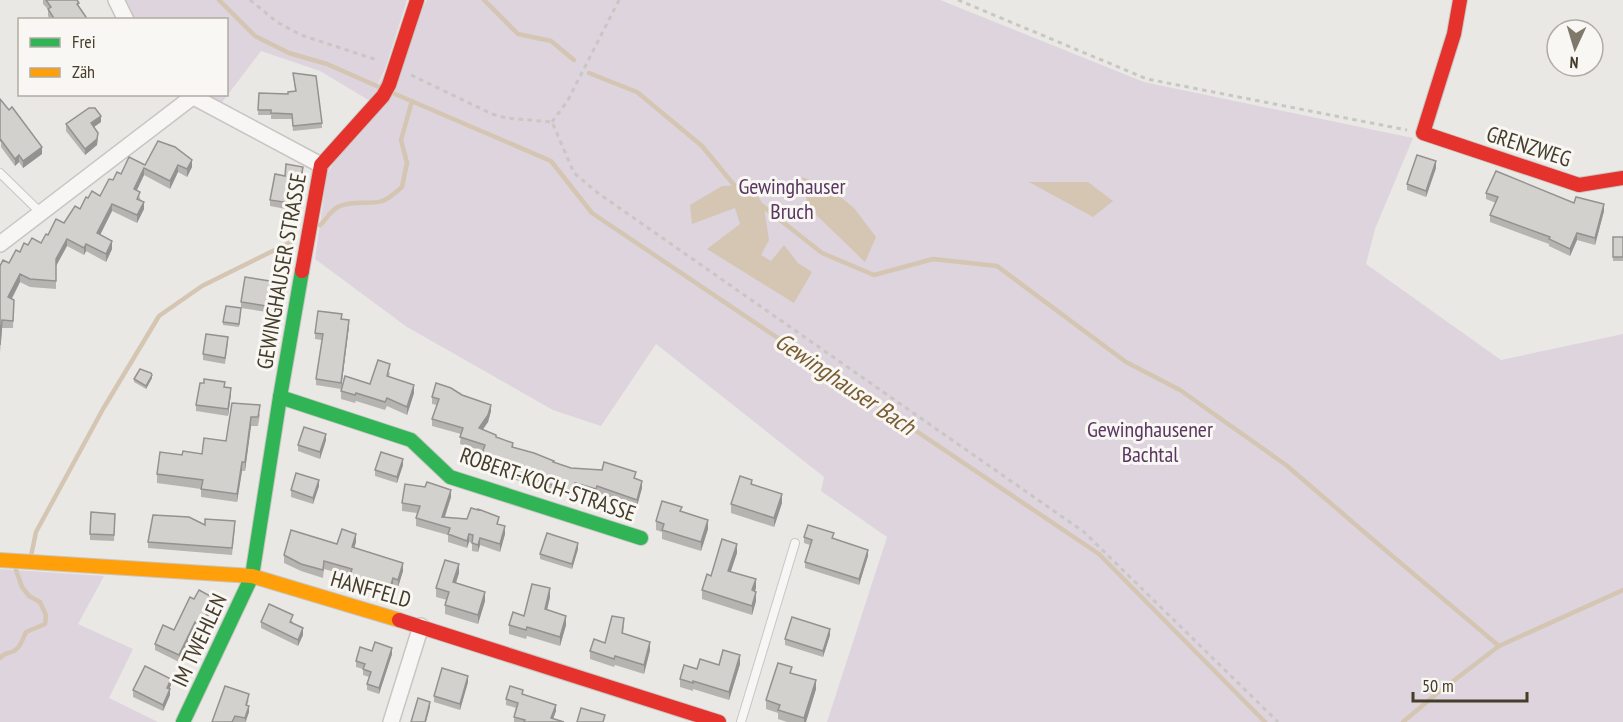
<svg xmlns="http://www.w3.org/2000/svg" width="1623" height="722" viewBox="0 0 1623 722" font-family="'PT Sans Narrow',sans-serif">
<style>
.green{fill:#ddd4dd}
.water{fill:#d5c6b3}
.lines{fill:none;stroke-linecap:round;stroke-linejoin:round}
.stream{stroke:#d5c6b3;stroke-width:4.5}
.lane-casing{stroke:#c8c6c3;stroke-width:10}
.street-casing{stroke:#c8c6c3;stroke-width:18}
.fast-casing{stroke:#c8c6c3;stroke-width:16}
.slow-casing{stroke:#c8c6c3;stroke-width:16}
.jam-casing{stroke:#c8c6c3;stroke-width:16}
.path{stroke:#c9c7c3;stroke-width:3;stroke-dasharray:4.5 4.5;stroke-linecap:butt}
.lane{stroke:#f7f6f4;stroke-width:8}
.street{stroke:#f7f6f4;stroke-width:15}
.fast{stroke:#30b455;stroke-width:14}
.slow{stroke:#ff9f0a;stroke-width:14}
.jam{stroke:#e5322d;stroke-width:14}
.wall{fill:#b5b4b0}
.shaded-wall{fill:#949290}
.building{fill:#d3d1cd;stroke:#949290;stroke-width:1.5}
.labels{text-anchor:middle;stroke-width:6;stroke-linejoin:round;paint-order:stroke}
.street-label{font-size:22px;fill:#453c2a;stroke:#f9f7f3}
.park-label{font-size:22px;fill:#5a3761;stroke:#f9f7f3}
.water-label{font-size:24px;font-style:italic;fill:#7a5c33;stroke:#f9f7f3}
</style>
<rect width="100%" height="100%" fill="#eae8e5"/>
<!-- green -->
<g class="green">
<path d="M 124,0 L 407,0 L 385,69 L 370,101 L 320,71 L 261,51 L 220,105 L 201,95 L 226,94 L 226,20 L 133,19 Z"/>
<path d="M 427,0 L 940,0 L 1144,82 L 1413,138 L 1375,229 L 1366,264 L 1501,360 L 1623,334 L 1623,722 L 827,722 L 887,537 L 821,491 L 824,477 L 656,344 L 601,426 L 553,410 L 407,327 L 315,259 L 327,174 Z"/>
<path d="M 0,569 L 104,576 L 78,624 L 133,649 L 109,698 L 158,722 L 0,722 Z"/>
</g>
<!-- water -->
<g class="water">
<path d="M 802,177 L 827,186 L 854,208 L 876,237 L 865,262 L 808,207 Z"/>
<path d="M 1029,182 L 1088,182 L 1113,201 L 1093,217 Z"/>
<path d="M 752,185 L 764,207 L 769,240 L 761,255 L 771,261 L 784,245 L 798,263 L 812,272 L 794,303 L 707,249 L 740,224 L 735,208 L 692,224 L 690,205 L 722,186 Z"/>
</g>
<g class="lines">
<!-- stream -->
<g class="stream">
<path d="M 219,0 L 255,36 L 289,53 L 327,64 L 379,87"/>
<path d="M 484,0 L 518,34 L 551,41 L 574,60"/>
<path d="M 589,73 L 637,92 L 702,146 L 734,185 L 739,188"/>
<path d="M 395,94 L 551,161 L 592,213 L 1099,554 L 1265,722"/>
<path d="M 760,204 L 822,253 L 874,275 L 933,259 L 997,266 L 1126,362 L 1180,390 L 1286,465 L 1377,543 L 1499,646"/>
<path d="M 320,225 C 327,219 331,209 340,206 C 354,200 371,205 382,201 C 389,199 396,192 402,187 L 407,163 L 401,140 L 412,101"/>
<path d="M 31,556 L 36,532 L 103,409 L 159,316 L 202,286 L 295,240"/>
<path d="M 0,658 C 5,652 8,654 14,651 C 21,647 23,638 26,632 L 45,624 L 46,615 L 40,602 L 29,596 L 22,587 L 16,570"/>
<path d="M 1403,722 L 1435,695 L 1499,646 L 1623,590"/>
</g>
<defs>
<g id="lane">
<path d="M 0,173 L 41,213"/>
<path d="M 741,722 L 795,543"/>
</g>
<g id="street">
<path d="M 116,0 L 126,20"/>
<path d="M 188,94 L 321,165"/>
<path d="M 0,244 L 191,98"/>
<path d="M 391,722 L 421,626"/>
</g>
<g id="fast">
<path d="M 280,397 L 411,440 L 450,477 L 641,538"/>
<path d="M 183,722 L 252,576 L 280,397 L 302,271"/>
</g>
<path id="slow" d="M 0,560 L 252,576 L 399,620"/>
<g id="jam">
<path d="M 1460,0 L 1454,34 L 1423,133 L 1579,185 L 1623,178"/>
<path d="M 302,271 L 321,165 L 383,96 L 389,85 L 417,0"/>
<path d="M 399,620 L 719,722"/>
</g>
</defs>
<!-- lane casing -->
<use href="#lane" class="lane-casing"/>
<!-- street casing -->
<use href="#street" class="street-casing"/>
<!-- fast casing -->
<use href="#fast" class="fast-casing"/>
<!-- slow casing -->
<use href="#slow" class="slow-casing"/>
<!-- jam casing -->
<use href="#jam" class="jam-casing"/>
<!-- path -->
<g class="path">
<path d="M 250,0 L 277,22 L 301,35 L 377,60"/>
<path d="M 958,0 L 1147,79 L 1407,130"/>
<path d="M 411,75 L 492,114 L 506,118 L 552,122 L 574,173 L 598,193 L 1084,532 L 1278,722"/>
<path d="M 552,122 L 568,100 L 619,0"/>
</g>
<!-- lane -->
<use href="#lane" class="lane"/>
<!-- street -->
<use href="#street" class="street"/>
<!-- fast -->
<use href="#fast" class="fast"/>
<!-- slow -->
<use href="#slow" class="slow"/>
<!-- jam -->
<use href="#jam" class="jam"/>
</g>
<!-- wall -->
<g class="wall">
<path d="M 43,0 L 77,0 L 79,7 L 88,20 L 50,20 L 48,16 L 48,9 L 43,4 Z"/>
<path d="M 293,73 L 322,123 L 322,128 L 293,131 L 292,119 L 271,119 L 271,115 L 258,115 L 259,93 L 288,94 L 295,91 Z"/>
<path d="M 0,99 L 42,154 L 23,168 L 19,162 L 15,166 L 1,147 Z"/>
<path d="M 101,122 L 94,127 L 98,139 L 97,145 L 85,155 L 66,131 L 66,124 Z"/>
<path d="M 158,141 L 192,167 L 187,177 L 178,172 L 170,189 L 144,175 L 137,190 L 144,209 L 137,223 L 112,211 L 100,235 L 112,249 L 106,262 L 86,251 L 84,255 L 67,246 L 56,266 L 56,289 L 30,287 L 20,282 L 12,299 L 14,300 L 13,328 L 2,328 L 0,353 L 0,266 L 9,263 L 20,252 L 28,245 L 41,243 L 48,235 L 64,223 L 80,209 L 88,198 L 100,196 L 113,180 L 121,174 L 145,165 Z"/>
<path d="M 1436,168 L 1426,197 L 1407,190 L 1407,184 Z"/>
<path d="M 303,173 L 296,211 L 270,206 L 270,200 L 285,176 Z"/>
<path d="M 1486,193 L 1574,203 L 1604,211 L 1595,245 L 1577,240 L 1570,256 L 1549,246 L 1549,244 L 1490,222 L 1490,215 L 1496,203 L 1486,199 Z"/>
<rect x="1613" y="237" width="10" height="24"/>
<path d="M 276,288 L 273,313 L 241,308 L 241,302 Z"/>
<path d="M 241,311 L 239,327 L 223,325 L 223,322 Z"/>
<path d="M 342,319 L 349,326 L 341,389 L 316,385 L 316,379 L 322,340 L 315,339 L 315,333 Z"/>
<path d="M 228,343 L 225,364 L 203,360 L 203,354 Z"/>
<path d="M 390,372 L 389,377 L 414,393 L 407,415 L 387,406 L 385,410 L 356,401 L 355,403 L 341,399 L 341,391 L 370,384 Z"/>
<path d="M 152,378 L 146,389 L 134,382 L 134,379 Z"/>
<path d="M 225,387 L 231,394 L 228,416 L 196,411 L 196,405 Z"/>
<path d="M 462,395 L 491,411 L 488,422 L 483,429 L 513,447 L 554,462 L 571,468 L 636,479 L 642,488 L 637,506 L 597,493 L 596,496 L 575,489 L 572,498 L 557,492 L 556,493 L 536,486 L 526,486 L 526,483 L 479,468 L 479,462 L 483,451 L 460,444 L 461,434 L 432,426 L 432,419 L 437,405 L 432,404 L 432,397 Z"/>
<path d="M 232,403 L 260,414 L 258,426 L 251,426 L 245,471 L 242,471 L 237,502 L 201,497 L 201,489 L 157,483 L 157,474 L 182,455 L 202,454 L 226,441 Z"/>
<path d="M 326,440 L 320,459 L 298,451 L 298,445 Z"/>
<path d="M 403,465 L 397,483 L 375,476 L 375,470 Z"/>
<path d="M 752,484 L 782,503 L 774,527 L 731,513 L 731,504 Z"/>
<path d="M 319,486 L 313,504 L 291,497 L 291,490 Z"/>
<path d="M 451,497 L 445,517 L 499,525 L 505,534 L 500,552 L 480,545 L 478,552 L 472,551 L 472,543 L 469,542 L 467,548 L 448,542 L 448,535 L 416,526 L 416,518 L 417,513 L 402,511 L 402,503 Z"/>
<path d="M 682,512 L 708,529 L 701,551 L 662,539 L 662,532 L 656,530 L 656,521 Z"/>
<path d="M 115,520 L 114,541 L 90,540 L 90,534 Z"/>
<path d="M 205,525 L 235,528 L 232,555 L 148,548 L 148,542 Z"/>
<path d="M 804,537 L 834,539 L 868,556 L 859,585 L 805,568 L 805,562 L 810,545 L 804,543 Z"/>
<path d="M 356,542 L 354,548 L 403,571 L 398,587 L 393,586 L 390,596 L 350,583 L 350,576 L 324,569 L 323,578 L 301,571 L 284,563 L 284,555 L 337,544 Z"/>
<path d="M 578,549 L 572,569 L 540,559 L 540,554 Z"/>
<path d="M 737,553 L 730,572 L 756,588 L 755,591 L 756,601 L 752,615 L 702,599 L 702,590 L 711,576 Z"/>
<path d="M 459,573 L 456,583 L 485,601 L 478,624 L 445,614 L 445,605 L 447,600 L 436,597 L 436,588 Z"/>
<path d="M 550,597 L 547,610 L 566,625 L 560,646 L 527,636 L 526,639 L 509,634 L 509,625 Z"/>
<path d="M 194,599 L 212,603 L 210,607 L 210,613 L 201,631 L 195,628 L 179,662 L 155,650 L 155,644 L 174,630 Z"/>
<path d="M 293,621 L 292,623 L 303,635 L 298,646 L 261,628 L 261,622 Z"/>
<path d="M 624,626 L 623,633 L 650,650 L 644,674 L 615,665 L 614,667 L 590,659 L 590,651 L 605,643 Z"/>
<path d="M 830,635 L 823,657 L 785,645 L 785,639 Z"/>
<path d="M 372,651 L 392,654 L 379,694 L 367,690 L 367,684 L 369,677 L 363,675 L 363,669 L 356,667 L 356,661 Z"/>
<path d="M 740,664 L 729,700 L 693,689 L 693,691 L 680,687 L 680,679 L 697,669 L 719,665 Z"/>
<path d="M 792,673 L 816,689 L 806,722 L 787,722 L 778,719 L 778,713 L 766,709 L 766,700 Z"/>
<path d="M 468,682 L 460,710 L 434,702 L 434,696 Z"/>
<path d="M 171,685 L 169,689 L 170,695 L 163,711 L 133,697 L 133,690 Z"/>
<path d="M 523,695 L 556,711 L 553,718 L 564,722 L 514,722 L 514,717 L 516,708 L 506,705 L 506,699 Z"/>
<path d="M 249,700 L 247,705 L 249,712 L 246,722 L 212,722 Z"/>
</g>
<!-- shaded-wall -->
<g class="shaded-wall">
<path d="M 101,116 L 101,122 L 91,129 L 91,123 Z"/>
<path d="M 98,133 L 97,145 L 85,155 L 85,149 Z"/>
<path d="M 42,147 L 42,154 L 23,168 L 23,161 Z"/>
<path d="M 19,155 L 19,162 L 15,166 L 15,159 Z"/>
<path d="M 192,160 L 192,167 L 187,177 L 187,169 Z"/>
<path d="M 1436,161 L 1436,168 L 1426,197 L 1426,191 Z"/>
<path d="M 178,165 L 178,172 L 170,189 L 170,181 Z"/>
<path d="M 303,167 L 303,173 L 296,211 L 296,204 Z"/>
<path d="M 144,168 L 144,175 L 134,196 L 134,189 Z"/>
<path d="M 144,202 L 144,209 L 137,223 L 137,215 Z"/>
<path d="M 112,204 L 112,211 L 97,241 L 97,233 Z"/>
<path d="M 1604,204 L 1604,211 L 1595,245 L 1595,238 Z"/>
<path d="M 1577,233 L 1577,240 L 1570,256 L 1570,249 Z"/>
<path d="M 67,239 L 67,246 L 56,266 L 56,289 L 56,259 Z"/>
<path d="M 112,241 L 112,249 L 106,262 L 106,254 Z"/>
<path d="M 86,244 L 86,251 L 84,255 L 84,248 Z"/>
<path d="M 20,274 L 20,282 L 8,305 L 8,297 Z"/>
<path d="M 276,282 L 276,288 L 273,313 L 273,307 Z"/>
<path d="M 349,320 L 349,326 L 341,389 L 341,383 Z"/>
<path d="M 152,375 L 152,378 L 146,389 L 146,386 Z"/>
<path d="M 414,385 L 414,393 L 407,415 L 407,407 Z"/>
<path d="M 231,388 L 231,394 L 228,416 L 228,409 Z"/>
<path d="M 491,405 L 491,411 L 488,422 L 479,435 L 479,428 Z"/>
<path d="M 251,417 L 251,426 L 245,471 L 245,462 Z"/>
<path d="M 326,434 L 326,440 L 320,459 L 320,452 Z"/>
<path d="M 403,459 L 403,465 L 397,483 L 397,477 Z"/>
<path d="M 242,462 L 242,471 L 237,502 L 237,494 Z"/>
<path d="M 319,480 L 319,486 L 313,504 L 313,498 Z"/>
<path d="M 642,481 L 642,488 L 637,506 L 637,500 Z"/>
<path d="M 575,483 L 575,489 L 572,498 L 572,491 Z"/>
<path d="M 451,490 L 451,497 L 442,525 L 442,517 Z"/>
<path d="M 782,494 L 782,503 L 774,527 L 774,518 Z"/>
<path d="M 708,520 L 708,529 L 701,551 L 701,542 Z"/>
<path d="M 505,526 L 505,534 L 500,552 L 500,544 Z"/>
<path d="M 356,534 L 356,542 L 352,555 L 352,547 Z"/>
<path d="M 469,534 L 469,542 L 467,548 L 467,541 Z"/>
<path d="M 480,538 L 480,545 L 478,552 L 478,545 Z"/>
<path d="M 578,543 L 578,549 L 572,569 L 572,564 Z"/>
<path d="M 737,544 L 737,553 L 728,580 L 728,571 Z"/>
<path d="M 868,550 L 868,556 L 859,585 L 859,579 Z"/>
<path d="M 403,563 L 403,571 L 398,587 L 398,580 Z"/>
<path d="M 459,564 L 459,573 L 453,591 L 453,582 Z"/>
<path d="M 393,578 L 393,586 L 390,596 L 390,588 Z"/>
<path d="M 756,579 L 756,588 L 752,599 L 752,590 Z"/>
<path d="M 550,588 L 550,597 L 545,618 L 545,609 Z"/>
<path d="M 485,592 L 485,601 L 478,624 L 478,615 Z"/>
<path d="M 756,592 L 756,601 L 752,615 L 752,606 Z"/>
<path d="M 212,597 L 212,603 L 210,607 L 210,613 L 201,631 L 201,625 L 208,606 Z"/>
<path d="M 566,616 L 566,625 L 560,646 L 560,637 Z"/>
<path d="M 195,622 L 195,628 L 179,662 L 179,655 Z"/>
<path d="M 303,628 L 303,635 L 298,646 L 298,640 Z"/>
<path d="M 830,629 L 830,635 L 823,657 L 823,651 Z"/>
<path d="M 650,642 L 650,650 L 644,674 L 644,665 Z"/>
<path d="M 392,648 L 392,654 L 379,694 L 379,688 Z"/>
<path d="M 740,655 L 740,664 L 729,700 L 729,692 Z"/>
<path d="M 468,676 L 468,682 L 460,710 L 460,704 Z"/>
<path d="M 171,679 L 171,685 L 167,694 L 167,688 Z"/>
<path d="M 816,680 L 816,689 L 806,722 L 804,722 L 804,718 Z"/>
<path d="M 170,689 L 170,695 L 163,711 L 163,705 Z"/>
<path d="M 430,702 L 430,707 L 426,722 L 425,722 Z"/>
<path d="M 556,705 L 556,711 L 552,722 L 551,718 Z"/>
<path d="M 249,706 L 249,712 L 245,722 L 245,718 Z"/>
</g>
<!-- building -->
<g class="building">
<path d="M 46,0 L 77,0 L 79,3 L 77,4 L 88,20 L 55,20 L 48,9 L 51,7 Z"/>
<path d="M 293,73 L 316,76 L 322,123 L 293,126 L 292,114 L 271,113 L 271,110 L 258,110 L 259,93 L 288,94 L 288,92 L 296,91 Z"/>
<path d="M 0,99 L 9,110 L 12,107 L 42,147 L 23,161 L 19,155 L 15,159 L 1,140 L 0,141 Z"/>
<path d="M 89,108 L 95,108 L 101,116 L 91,123 L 98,133 L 97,139 L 85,149 L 66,124 Z"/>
<path d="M 158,141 L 175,147 L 192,160 L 187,169 L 178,165 L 170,181 L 144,168 L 134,189 L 140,192 L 137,199 L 144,202 L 137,215 L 112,204 L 97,233 L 112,241 L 106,254 L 86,244 L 84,248 L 67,239 L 56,259 L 56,281 L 30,279 L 20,274 L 8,297 L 14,300 L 13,321 L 2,320 L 0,345 L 0,266 L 3,260 L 9,263 L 16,250 L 20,252 L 24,243 L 28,245 L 32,238 L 41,243 L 46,234 L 48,235 L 56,219 L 64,223 L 75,206 L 80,209 L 86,197 L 88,198 L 92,191 L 100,196 L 109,179 L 113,180 L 117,172 L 121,174 L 129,157 L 145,165 Z"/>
<path d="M 1417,155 L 1436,161 L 1426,191 L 1407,184 Z"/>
<path d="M 286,164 L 303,167 L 296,204 L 270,200 L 275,174 L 285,176 Z"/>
<path d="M 1496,171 L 1574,203 L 1576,197 L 1604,204 L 1595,238 L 1577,233 L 1570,249 L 1549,239 L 1550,237 L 1490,215 L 1498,197 L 1486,193 Z"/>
<rect x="1613" y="237" width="10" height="20"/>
<path d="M 245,277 L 276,282 L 273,307 L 241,302 Z"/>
<path d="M 226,306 L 241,308 L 239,324 L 223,322 Z"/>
<path d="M 318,311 L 342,314 L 341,319 L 349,320 L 341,383 L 316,379 L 323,334 L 315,333 Z"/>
<path d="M 206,334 L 228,337 L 225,358 L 203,354 Z"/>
<path d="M 378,360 L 390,364 L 387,376 L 414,385 L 407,407 L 387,398 L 385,402 L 356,393 L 355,395 L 341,391 L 345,376 L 370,384 Z"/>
<path d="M 140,369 L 151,373 L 152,375 L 146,386 L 134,379 Z"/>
<path d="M 204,379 L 225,382 L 224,387 L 231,388 L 228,409 L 196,405 L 200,383 L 204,383 Z"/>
<path d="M 436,383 L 451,388 L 462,395 L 491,405 L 488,415 L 479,428 L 496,435 L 496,437 L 513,443 L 512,447 L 534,453 L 554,461 L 553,462 L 571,468 L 602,470 L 604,462 L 636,472 L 634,478 L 642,481 L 637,500 L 597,486 L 596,489 L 575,483 L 572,491 L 557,485 L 556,486 L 536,480 L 526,479 L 527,477 L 479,462 L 485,445 L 460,437 L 463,428 L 432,419 L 439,399 L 432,397 Z"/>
<path d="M 232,403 L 260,405 L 258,417 L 251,417 L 245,462 L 242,462 L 237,494 L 201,489 L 203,480 L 157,474 L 160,452 L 182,455 L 183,451 L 202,454 L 204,438 L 226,441 Z"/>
<path d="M 304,427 L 326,434 L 320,452 L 298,445 Z"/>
<path d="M 381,452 L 403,459 L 397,477 L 375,470 Z"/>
<path d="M 296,473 L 319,480 L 313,498 L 291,490 Z"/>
<path d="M 740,476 L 752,480 L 751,484 L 782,494 L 774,518 L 731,504 Z"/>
<path d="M 427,482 L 451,490 L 442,517 L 467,519 L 471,508 L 478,510 L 478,509 L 499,517 L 497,524 L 505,526 L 500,544 L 480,538 L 478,545 L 472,543 L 473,535 L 469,534 L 467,541 L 448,534 L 450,528 L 416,518 L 420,506 L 402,503 L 405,484 L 425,487 Z"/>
<path d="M 662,501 L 682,507 L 680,511 L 708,520 L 701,542 L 662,530 L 664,524 L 656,521 Z"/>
<path d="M 91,512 L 115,514 L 114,535 L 90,534 Z"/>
<path d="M 153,515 L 189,517 L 205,525 L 205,519 L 235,521 L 232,548 L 148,542 Z"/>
<path d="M 808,525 L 834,533 L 832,538 L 868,550 L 859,579 L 805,562 L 812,540 L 804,537 Z"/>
<path d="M 342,529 L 356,534 L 352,547 L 403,563 L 398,580 L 393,578 L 390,588 L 350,575 L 352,569 L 324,561 L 323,570 L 301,564 L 284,555 L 291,530 L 337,544 Z"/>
<path d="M 547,533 L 578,543 L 572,564 L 540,554 Z"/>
<path d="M 722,539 L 737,544 L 728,571 L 756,579 L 752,590 L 756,592 L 752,606 L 702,590 L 707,574 L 711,576 Z"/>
<path d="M 445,560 L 459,564 L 453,582 L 485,592 L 478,615 L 445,605 L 449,592 L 436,588 Z"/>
<path d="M 532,584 L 550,588 L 545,609 L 566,616 L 560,637 L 527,627 L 526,630 L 509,625 L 513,612 L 524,616 Z"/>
<path d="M 199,590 L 212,597 L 208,606 L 210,607 L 201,625 L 195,622 L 179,655 L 155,644 L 163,625 L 174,630 L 190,597 L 194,599 Z"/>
<path d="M 269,604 L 293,615 L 290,622 L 303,628 L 298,640 L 261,622 Z"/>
<path d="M 612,616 L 624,618 L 622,633 L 650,642 L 644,665 L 615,656 L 614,659 L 590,651 L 594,639 L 605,643 Z"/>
<path d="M 792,617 L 830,629 L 823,651 L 785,639 Z"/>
<path d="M 375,642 L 392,648 L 379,688 L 367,684 L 371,672 L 363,669 L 365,664 L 356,661 L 360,647 L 372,651 Z"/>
<path d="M 723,650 L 740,655 L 729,692 L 693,681 L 693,683 L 680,679 L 684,665 L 697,669 L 700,659 L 719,665 Z"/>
<path d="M 778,663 L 792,667 L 790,673 L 816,680 L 804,718 L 778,710 L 780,705 L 766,700 Z"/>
<path d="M 145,666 L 171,679 L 167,688 L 170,689 L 163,705 L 133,690 Z"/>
<path d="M 442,668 L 468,676 L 460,704 L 434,696 Z"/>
<path d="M 225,686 L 249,694 L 246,705 L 249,706 L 245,718 L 235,716 L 232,722 L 212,722 Z"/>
<path d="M 510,686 L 523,690 L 522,694 L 556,705 L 551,718 L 564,722 L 524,722 L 525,720 L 514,717 L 518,703 L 506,699 Z"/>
<path d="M 418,698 L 430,702 L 425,722 L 411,722 Z"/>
<path d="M 581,708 L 605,715 L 603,722 L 577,722 Z"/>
</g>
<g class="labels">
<!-- street labels -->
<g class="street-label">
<text transform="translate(1529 146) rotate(18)" y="8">GRENZWEG</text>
<text transform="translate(281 271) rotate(-80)" y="8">GEWINGHAUSER STRASSE</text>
<text transform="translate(548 484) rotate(19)" y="8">ROBERT-KOCH-STRASSE</text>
<text transform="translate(371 589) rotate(16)" y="8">HANFFELD</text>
<text transform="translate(199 640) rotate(-65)" y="8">IM TWEHLEN</text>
</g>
<!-- park labels -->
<g class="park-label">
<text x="792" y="194">Gewinghauser<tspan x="792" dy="25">Bruch</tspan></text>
<text x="1150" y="437">Gewinghausener<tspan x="1150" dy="25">Bachtal</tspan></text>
</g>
<!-- water labels -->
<g class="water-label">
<text transform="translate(845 384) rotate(34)" y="8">Gewinghauser Bach</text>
</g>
</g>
<!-- legend -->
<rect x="18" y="18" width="210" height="78" fill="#f9f7f3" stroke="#b1aca3" stroke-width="1.5"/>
<rect x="30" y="38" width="30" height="9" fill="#30b455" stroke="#b1aca3" stroke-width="1.5"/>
<text x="72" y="48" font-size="18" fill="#453c2a">Frei</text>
<rect x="30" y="68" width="30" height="9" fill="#ff9f0a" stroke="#b1aca3" stroke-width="1.5"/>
<text x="72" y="78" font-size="18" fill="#453c2a">Zäh</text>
<!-- north arrow -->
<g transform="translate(1575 48) rotate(184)"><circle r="28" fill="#f9f7f3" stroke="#b1aca3" stroke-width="1.5"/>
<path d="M0-4.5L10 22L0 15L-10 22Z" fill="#7f786b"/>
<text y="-9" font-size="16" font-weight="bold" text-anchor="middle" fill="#453c2a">N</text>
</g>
<!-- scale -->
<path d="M1413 692v9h114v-9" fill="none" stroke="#453c2a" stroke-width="3"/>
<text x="1422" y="692" font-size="18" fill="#453c2a" stroke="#f9f7f3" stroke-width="4.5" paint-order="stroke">50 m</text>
</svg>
